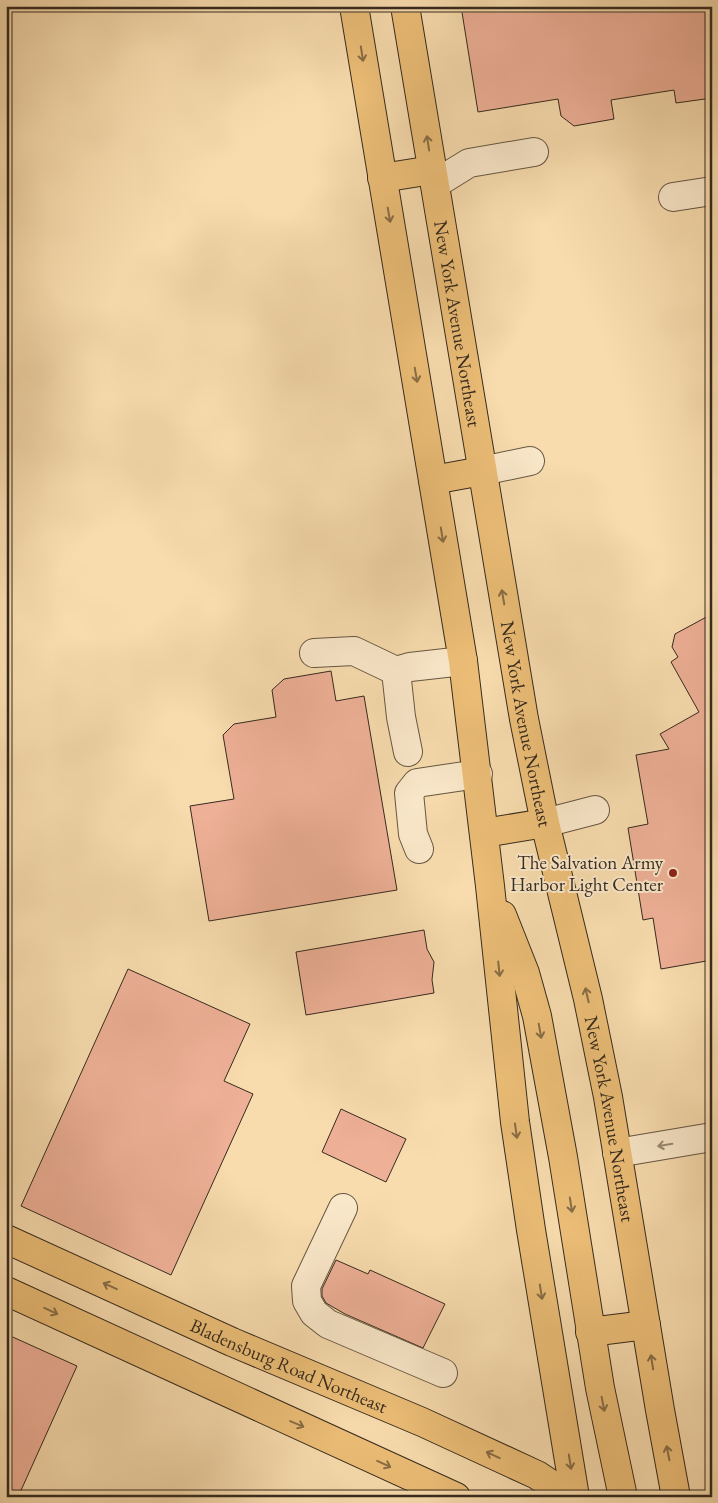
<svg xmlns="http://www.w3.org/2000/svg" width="718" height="1503" viewBox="0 0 718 1503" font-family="'EB Garamond',serif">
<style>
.building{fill:#eeb097;stroke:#362a1e}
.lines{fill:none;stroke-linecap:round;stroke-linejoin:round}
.minor-casing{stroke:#665642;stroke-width:30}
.major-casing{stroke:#362a1e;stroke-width:30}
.highway-casing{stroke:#362a1e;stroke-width:30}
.minor{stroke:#fae8ca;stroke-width:28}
.major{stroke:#ecbe77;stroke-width:28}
.highway{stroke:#ecbe77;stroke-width:28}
.oneway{stroke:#886d46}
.oneway2{stroke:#988974}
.poi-dot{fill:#8f2418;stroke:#fae8ca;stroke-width:2}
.labels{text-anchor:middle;stroke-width:4;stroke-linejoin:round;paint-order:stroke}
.street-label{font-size:19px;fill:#362a1e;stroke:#fae8ca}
.poi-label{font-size:19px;fill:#362a1e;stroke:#fae8ca;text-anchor:end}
</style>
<rect width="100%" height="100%" fill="#f8dcae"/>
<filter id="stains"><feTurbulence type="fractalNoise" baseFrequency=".004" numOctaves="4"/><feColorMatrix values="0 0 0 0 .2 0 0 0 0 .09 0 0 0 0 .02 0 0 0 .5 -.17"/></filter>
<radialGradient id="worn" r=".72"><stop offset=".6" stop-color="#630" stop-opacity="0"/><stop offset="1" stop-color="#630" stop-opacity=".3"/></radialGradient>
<!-- building -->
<g class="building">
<path d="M 461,6 L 712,6 L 712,98 L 676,103 L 674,90 L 611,100 L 614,119 L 574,126 L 561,116 L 558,99 L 478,112 Z"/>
<path d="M 712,614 L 712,960 L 661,969 L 653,918 L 643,920 L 628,828 L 648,824 L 636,755 L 669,749 L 660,734 L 699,712 L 671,662 L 678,657 L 672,647 L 675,634 Z"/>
<path d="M 331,671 L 336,701 L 364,696 L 397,890 L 209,921 L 190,806 L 234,799 L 223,735 L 234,724 L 276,717 L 272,690 L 284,679 Z"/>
<path d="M 424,930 L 427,949 L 434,962 L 432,980 L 434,993 L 306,1015 L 296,952 Z"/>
<path d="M 128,969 L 250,1024 L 224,1081 L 253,1094 L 171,1275 L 21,1206 Z"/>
<path d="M 341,1109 L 406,1139 L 386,1182 L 322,1152 Z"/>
<path d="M 336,1260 L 368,1274 L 370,1270 L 445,1304 L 423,1348 L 345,1314 L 326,1303 L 322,1296 L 322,1289 Z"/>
<path d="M 6,1334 L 77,1366 L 18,1497 L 6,1497 Z"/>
</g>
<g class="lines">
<defs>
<g id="minor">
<path d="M 435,184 L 469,163 L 534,152"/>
<path d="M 673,197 L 712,191"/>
<path d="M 482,471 L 530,461"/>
<path d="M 314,653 L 354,651 L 396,671 L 410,667 L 463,661"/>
<path d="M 396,671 L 401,717 L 408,752"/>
<path d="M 545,823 L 595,810"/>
<path d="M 419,849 L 413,834 L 409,793 L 417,783 L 478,774"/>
<path d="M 617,1153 L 712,1137"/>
<path d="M 343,1208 L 306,1286 L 307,1301 L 314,1313 L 328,1324 L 443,1373"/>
</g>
<g id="major">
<path id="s1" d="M 6,1239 L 232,1342 L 422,1422 L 537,1475 L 570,1497"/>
<path d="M 6,1291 C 156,1360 306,1429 456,1497"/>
</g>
<g id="highway">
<path d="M 354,6 L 463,661 L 490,886 L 515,1122 L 531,1230 L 575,1497"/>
<path id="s2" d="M 405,6 L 524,719 L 545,823 L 588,999 L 608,1097 L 660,1410 L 676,1497"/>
<path d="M 382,178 L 432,170"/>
<path d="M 433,480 L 482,471"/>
<path d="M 484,833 L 545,823"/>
<path d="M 502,915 L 525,973 L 537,1016 L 563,1157 L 600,1388 L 623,1497"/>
<path d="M 590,1332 L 646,1325"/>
</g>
</defs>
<!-- minor casing -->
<use href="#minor" class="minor-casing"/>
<!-- major casing -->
<use href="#major" class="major-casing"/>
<!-- highway casing -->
<use href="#highway" class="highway-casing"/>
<!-- minor -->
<use href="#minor" class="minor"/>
<!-- major -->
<use href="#major" class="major"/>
<!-- highway -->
<use href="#highway" class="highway"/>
</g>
<!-- one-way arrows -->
<defs><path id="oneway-shaft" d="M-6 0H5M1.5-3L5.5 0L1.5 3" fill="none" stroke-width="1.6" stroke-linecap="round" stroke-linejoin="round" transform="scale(1.25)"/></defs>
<g class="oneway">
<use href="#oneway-shaft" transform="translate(362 54) rotate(81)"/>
<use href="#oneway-shaft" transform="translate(428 143) rotate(-99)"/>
<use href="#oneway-shaft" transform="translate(389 215) rotate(80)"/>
<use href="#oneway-shaft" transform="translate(416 375) rotate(80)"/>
<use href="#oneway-shaft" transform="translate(442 535) rotate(81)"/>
<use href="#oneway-shaft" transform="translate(503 597) rotate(-100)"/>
<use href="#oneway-shaft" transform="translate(499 969) rotate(84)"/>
<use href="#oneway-shaft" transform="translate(587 995) rotate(-103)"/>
<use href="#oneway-shaft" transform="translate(540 1031) rotate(80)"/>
<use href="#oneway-shaft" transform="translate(516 1131) rotate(82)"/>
<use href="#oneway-shaft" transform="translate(571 1205) rotate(81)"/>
<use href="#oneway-shaft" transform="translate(110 1286) rotate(-156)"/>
<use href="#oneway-shaft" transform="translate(541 1292) rotate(81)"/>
<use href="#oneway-shaft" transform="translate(51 1311) rotate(25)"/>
<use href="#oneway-shaft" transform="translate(652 1362) rotate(-99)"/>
<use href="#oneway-shaft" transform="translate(603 1404) rotate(79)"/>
<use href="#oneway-shaft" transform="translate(297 1424) rotate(23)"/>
<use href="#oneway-shaft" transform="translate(668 1453) rotate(-101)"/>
<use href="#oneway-shaft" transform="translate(493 1455) rotate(-155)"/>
<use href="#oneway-shaft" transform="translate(570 1462) rotate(81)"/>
<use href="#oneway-shaft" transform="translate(384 1464) rotate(25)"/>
</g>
<use class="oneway2" href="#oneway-shaft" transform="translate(665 1145) rotate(171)"/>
<!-- markers -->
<circle class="poi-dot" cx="673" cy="873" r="5"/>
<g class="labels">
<!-- street labels -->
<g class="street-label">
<text dy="7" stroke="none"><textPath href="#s2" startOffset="322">New York Avenue Northeast</textPath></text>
<text dy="7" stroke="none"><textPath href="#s2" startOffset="728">New York Avenue Northeast</textPath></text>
<text dy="7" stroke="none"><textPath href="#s2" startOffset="1132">New York Avenue Northeast</textPath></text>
<text dy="7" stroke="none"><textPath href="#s1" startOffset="310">Bladensburg Road Northeast</textPath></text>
</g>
<!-- poi labels -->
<g class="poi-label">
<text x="663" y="869">The Salvation Army<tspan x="663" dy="22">Harbor Light Center</tspan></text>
</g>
</g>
<!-- margin -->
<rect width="718" height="1503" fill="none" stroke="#f8dcae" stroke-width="25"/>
<rect x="8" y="8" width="703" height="1488" fill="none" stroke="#362a1e" stroke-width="2.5"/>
<rect x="12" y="12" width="693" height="1478" fill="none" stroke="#362a1e"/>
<rect width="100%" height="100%" filter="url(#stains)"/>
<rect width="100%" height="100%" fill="url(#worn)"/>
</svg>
